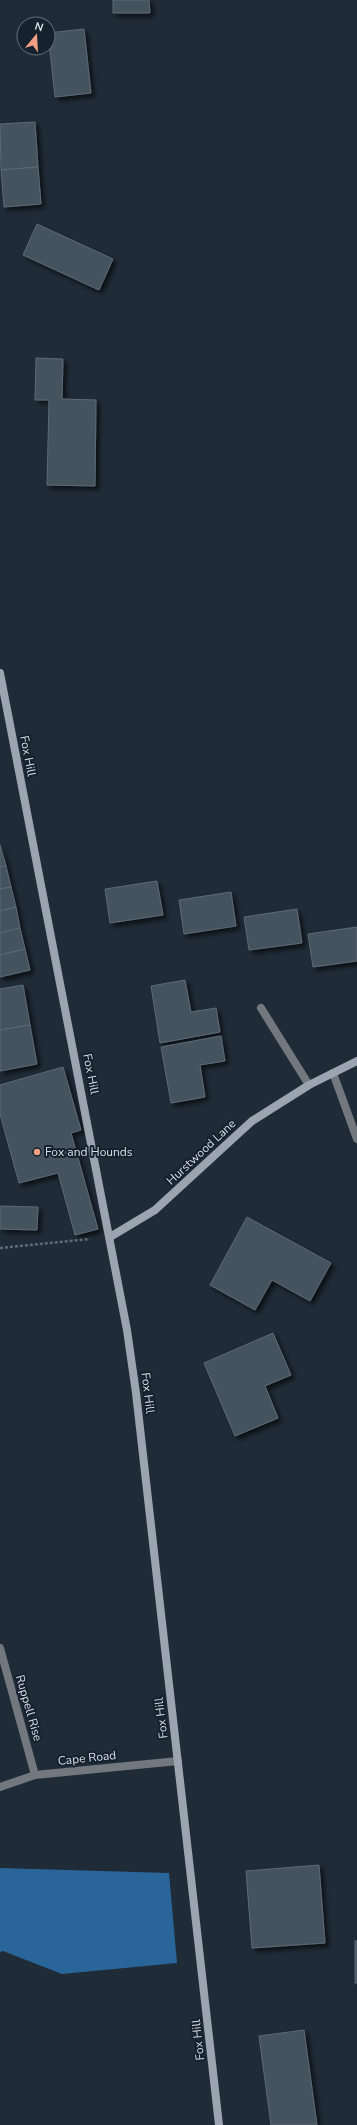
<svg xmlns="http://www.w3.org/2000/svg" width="357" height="2125" viewBox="0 0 357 2125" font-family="'Nunito Sans',sans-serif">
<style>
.forest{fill:#2a6599}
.building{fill:#44525f;stroke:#5c6a78;filter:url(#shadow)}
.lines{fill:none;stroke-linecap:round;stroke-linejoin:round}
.path{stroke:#606a75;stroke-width:2.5;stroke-dasharray:3 2;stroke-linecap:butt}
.street{stroke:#72787e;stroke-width:8}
.secondary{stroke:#9aa5af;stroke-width:8}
.poi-dot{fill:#f39f84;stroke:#15212d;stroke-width:1.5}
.labels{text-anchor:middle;stroke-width:4;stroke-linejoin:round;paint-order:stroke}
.street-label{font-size:12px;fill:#d6dee6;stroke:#15212d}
.poi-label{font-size:12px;fill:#d6dee6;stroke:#15212d;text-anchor:start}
</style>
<defs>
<filter id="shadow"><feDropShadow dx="3.5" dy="3.5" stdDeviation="2" flood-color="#0009"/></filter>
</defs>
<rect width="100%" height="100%" fill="#1f2b37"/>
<!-- forest -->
<path class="forest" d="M 0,1868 L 169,1873 L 177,1963 L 62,1974 L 3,1951 L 0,1952 Z"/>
<!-- building -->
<g class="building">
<path d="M 113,0 L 149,0 L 150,13 L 113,13 Z"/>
<path d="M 84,29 L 91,93 L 55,97 L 48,33 Z"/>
<path d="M 35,122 L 38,167 L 1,170 L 0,124 Z"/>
<path d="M 38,167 L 41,204 L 4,207 L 1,170 Z"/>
<path d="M 37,224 L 113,259 L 99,290 L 23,255 Z"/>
<path d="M 36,358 L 63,359 L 62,399 L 96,400 L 95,486 L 47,485 L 49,400 L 35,400 Z"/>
<path d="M 0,845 L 6,866 L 0,867 Z"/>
<path d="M 6,866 L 11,887 L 0,889 L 0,867 Z"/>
<path d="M 157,881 L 163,915 L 110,923 L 105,889 Z"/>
<path d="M 11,887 L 16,907 L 0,911 L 0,889 Z"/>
<path d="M 231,892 L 236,926 L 184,934 L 179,900 Z"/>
<path d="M 16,907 L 20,928 L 0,933 L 0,911 Z"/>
<path d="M 297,909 L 302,943 L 249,950 L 244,917 Z"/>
<path d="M 357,927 L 357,961 L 313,967 L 308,934 Z"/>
<path d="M 20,928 L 25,949 L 0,955 L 0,933 Z"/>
<path d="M 25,949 L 30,970 L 0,977 L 0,955 Z"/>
<path d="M 185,980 L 191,1012 L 216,1008 L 220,1032 L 160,1043 L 151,986 Z"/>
<path d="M 23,985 L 30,1025 L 0,1030 L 0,989 Z"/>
<path d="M 30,1025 L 37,1064 L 0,1071 L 0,1030 Z"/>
<path d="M 221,1036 L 225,1061 L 200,1065 L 205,1097 L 171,1103 L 161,1047 Z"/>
<path d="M 63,1067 L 81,1130 L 71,1133 L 98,1229 L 75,1235 L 58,1173 L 19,1183 L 0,1114 L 0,1085 Z"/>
<path d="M 0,1206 L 38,1207 L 37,1230 L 0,1229 Z"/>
<path d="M 247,1217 L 331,1263 L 310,1301 L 272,1280 L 255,1310 L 210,1285 Z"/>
<path d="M 273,1333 L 291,1375 L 265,1386 L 278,1418 L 235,1436 L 204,1363 Z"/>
<path d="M 319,1865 L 325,1943 L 252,1948 L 246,1871 Z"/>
<rect x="355" y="1941" width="2" height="42"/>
<path d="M 304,2030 L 317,2125 L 271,2125 L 259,2036 Z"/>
</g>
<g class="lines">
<!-- path -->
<path class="path" d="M 0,1248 L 90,1239"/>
<!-- street -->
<g class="street">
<path d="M 261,1008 L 309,1085"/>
<path d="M 333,1073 L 357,1139"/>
<path d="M 0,1648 L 35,1775"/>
<path d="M 0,1787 L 35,1775 L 178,1761"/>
</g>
<!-- secondary -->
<g class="secondary">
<path d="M 0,673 L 127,1330 L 136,1393 L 219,2125"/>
<path d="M 110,1237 L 155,1210 L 252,1121 L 309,1085 L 357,1061"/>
</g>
</g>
<!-- markers -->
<circle class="poi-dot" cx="37" cy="1152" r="4"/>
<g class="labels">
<!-- street labels -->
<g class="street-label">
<text transform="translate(28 756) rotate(79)" y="4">Fox Hill</text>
<text transform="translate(91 1074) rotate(79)" y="4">Fox Hill</text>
<text transform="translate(201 1152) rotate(-43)" y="4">Hurstwood Lane</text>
<text transform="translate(148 1393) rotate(83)" y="4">Fox Hill</text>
<text transform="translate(29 1708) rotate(74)" y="4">Ruppell Rise</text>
<text transform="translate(161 1718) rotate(-97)" y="4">Fox Hill</text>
<text transform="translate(87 1758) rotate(-6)" y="4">Cape Road</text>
<text transform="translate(198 2040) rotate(-96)" y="4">Fox Hill</text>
</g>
<!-- poi labels -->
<g class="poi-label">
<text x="45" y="1156">Fox and Hounds</text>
</g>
</g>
<!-- north arrow -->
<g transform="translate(36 36) rotate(18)"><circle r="19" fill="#15212d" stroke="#626d77"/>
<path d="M0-3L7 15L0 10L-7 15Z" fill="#f39f84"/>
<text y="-6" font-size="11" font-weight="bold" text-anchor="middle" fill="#d6dee6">N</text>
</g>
</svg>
